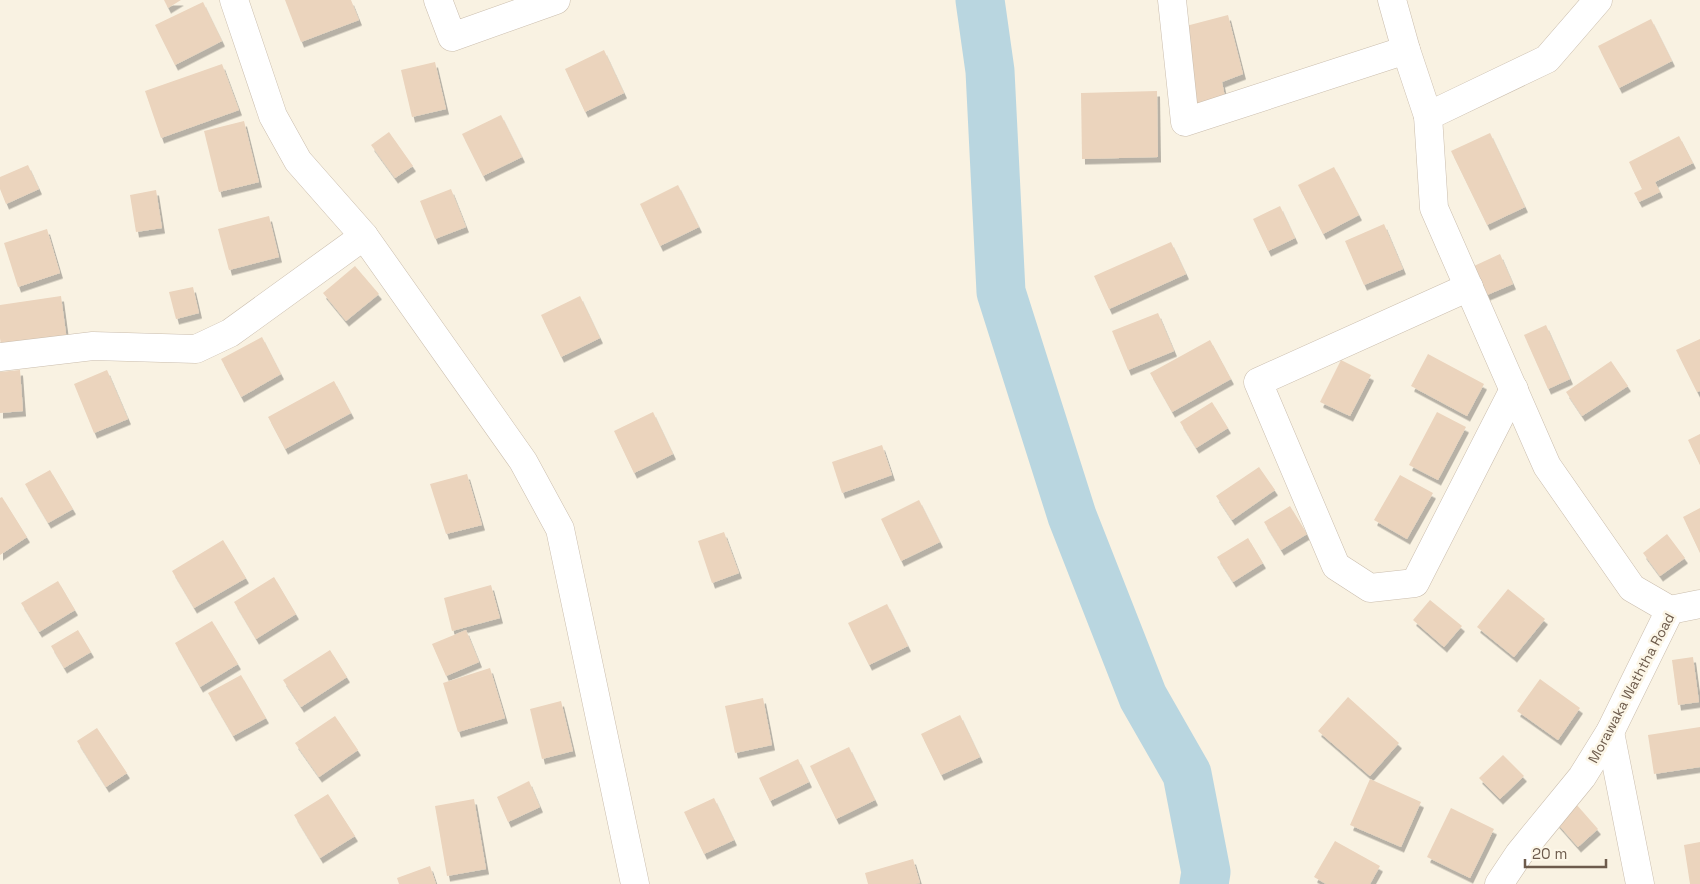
<svg xmlns="http://www.w3.org/2000/svg" width="1700" height="884" viewBox="0 0 1700 884" font-family="'Space Grotesk',sans-serif">
<style>
.lines{fill:none;stroke-linecap:round;stroke-linejoin:round}
.river{stroke:#b9d6e0;stroke-width:49}
.building{fill:#ebd4bd;filter:url(#shadow)}
.minor-casing{stroke:#cabdad;stroke-width:29}
.minor{stroke:#fff;stroke-width:28}
.labels{text-anchor:middle;stroke-width:5;stroke-linejoin:round;paint-order:stroke}
.street-label{font-size:14px;fill:#6d5b4c;stroke:#fcf6e7}
</style>
<defs>
<filter id="shadow"><feDropShadow dx="3" dy="5.5" stdDeviation="0" flood-color="#0004"/></filter>
</defs>
<rect width="100%" height="100%" fill="#f9f2e2"/>
<g class="lines">
<!-- river -->
<path class="river" d="M 980,0 L 990,71 L 1001,292 L 1072,516 L 1143,697 L 1187,774 L 1206,872 L 1204,884"/>
</g>
<!-- building -->
<g class="building">
<path d="M 164,0 L 181,0 L 168,8 Z"/>
<path d="M 285,0 L 351,0 L 359,20 L 301,42 Z"/>
<path d="M 203,2 L 222,41 L 175,65 L 155,25 Z"/>
<path d="M 1228,15 L 1243,74 L 1222,82 L 1225,97 L 1197,107 L 1186,26 Z"/>
<path d="M 1651,19 L 1672,61 L 1619,88 L 1598,46 Z"/>
<path d="M 604,50 L 624,93 L 585,112 L 565,69 Z"/>
<path d="M 435,62 L 446,109 L 412,117 L 401,70 Z"/>
<path d="M 222,64 L 239,110 L 161,138 L 145,91 Z"/>
<path d="M 1157,91 L 1158,157 L 1082,159 L 1081,93 Z"/>
<path d="M 501,115 L 522,157 L 483,176 L 462,134 Z"/>
<path d="M 244,121 L 259,182 L 219,192 L 204,131 Z"/>
<path d="M 389,132 L 413,166 L 395,178 L 371,145 Z"/>
<path d="M 1490,133 L 1525,207 L 1487,225 L 1451,151 Z"/>
<path d="M 1679,136 L 1693,163 L 1655,182 L 1660,192 L 1639,202 L 1634,193 L 1642,189 L 1629,162 Z"/>
<path d="M 28,165 L 39,189 L 6,204 L 0,189 L 0,177 Z"/>
<path d="M 1334,167 L 1359,215 L 1323,234 L 1298,185 Z"/>
<path d="M 678,185 L 699,227 L 660,246 L 640,204 Z"/>
<path d="M 451,189 L 466,227 L 435,239 L 420,201 Z"/>
<path d="M 156,190 L 162,228 L 136,232 L 130,195 Z"/>
<path d="M 1280,206 L 1295,238 L 1268,251 L 1253,219 Z"/>
<path d="M 269,216 L 279,257 L 229,270 L 218,229 Z"/>
<path d="M 1384,224 L 1403,269 L 1364,285 L 1345,241 Z"/>
<path d="M 47,229 L 60,273 L 18,287 L 4,243 Z"/>
<path d="M 1171,242 L 1186,274 L 1109,309 L 1094,276 Z"/>
<path d="M 1500,254 L 1513,284 L 1487,295 L 1474,266 Z"/>
<path d="M 355,266 L 379,294 L 346,321 L 323,293 Z"/>
<path d="M 193,287 L 199,313 L 176,319 L 169,292 Z"/>
<path d="M 61,296 L 67,341 L 2,351 L 0,338 L 0,305 Z"/>
<path d="M 580,296 L 600,338 L 561,357 L 541,315 Z"/>
<path d="M 1158,313 L 1174,351 L 1128,370 L 1112,331 Z"/>
<path d="M 1546,325 L 1570,379 L 1548,389 L 1524,335 Z"/>
<path d="M 262,337 L 281,374 L 241,397 L 221,359 Z"/>
<path d="M 1700,339 L 1700,391 L 1697,392 L 1676,350 Z"/>
<path d="M 1210,340 L 1231,379 L 1172,412 L 1150,373 Z"/>
<path d="M 1428,354 L 1484,384 L 1467,416 L 1411,386 Z"/>
<path d="M 1341,360 L 1371,375 L 1350,416 L 1320,402 Z"/>
<path d="M 1611,361 L 1628,386 L 1582,416 L 1566,392 Z"/>
<path d="M 20,370 L 23,411 L 0,413 L 0,372 Z"/>
<path d="M 107,370 L 128,419 L 94,433 L 74,384 Z"/>
<path d="M 334,381 L 351,413 L 285,449 L 268,417 Z"/>
<path d="M 1212,402 L 1228,428 L 1196,448 L 1180,422 Z"/>
<path d="M 653,412 L 673,454 L 634,473 L 614,431 Z"/>
<path d="M 1437,412 L 1466,427 L 1438,480 L 1409,465 Z"/>
<path d="M 1700,434 L 1700,465 L 1688,440 Z"/>
<path d="M 882,445 L 892,475 L 842,493 L 832,462 Z"/>
<path d="M 1259,467 L 1275,490 L 1232,520 L 1216,496 Z"/>
<path d="M 50,470 L 73,509 L 48,523 L 25,484 Z"/>
<path d="M 467,474 L 482,525 L 446,534 L 430,484 Z"/>
<path d="M 1400,475 L 1433,493 L 1407,539 L 1374,520 Z"/>
<path d="M 2,497 L 27,537 L 0,555 L 0,498 Z"/>
<path d="M 919,500 L 940,542 L 901,561 L 881,519 Z"/>
<path d="M 1290,506 L 1307,534 L 1281,550 L 1264,522 Z"/>
<path d="M 1700,508 L 1700,553 L 1683,517 Z"/>
<path d="M 724,532 L 739,573 L 712,583 L 698,541 Z"/>
<path d="M 1667,534 L 1685,558 L 1660,576 L 1643,553 Z"/>
<path d="M 1248,538 L 1263,563 L 1233,582 L 1217,557 Z"/>
<path d="M 223,540 L 246,578 L 194,608 L 172,571 Z"/>
<path d="M 274,577 L 296,614 L 256,639 L 234,602 Z"/>
<path d="M 58,581 L 75,610 L 39,632 L 21,603 Z"/>
<path d="M 491,585 L 500,618 L 452,631 L 444,598 Z"/>
<path d="M 1508,589 L 1545,619 L 1514,657 L 1477,627 Z"/>
<path d="M 1430,600 L 1462,626 L 1444,647 L 1413,620 Z"/>
<path d="M 887,604 L 908,646 L 869,665 L 848,623 Z"/>
<path d="M 212,621 L 238,664 L 200,687 L 175,643 Z"/>
<path d="M 78,630 L 91,652 L 64,668 L 51,646 Z"/>
<path d="M 466,630 L 479,662 L 446,676 L 432,644 Z"/>
<path d="M 330,650 L 347,677 L 301,707 L 283,680 Z"/>
<path d="M 1693,657 L 1699,702 L 1678,705 L 1672,660 Z"/>
<path d="M 490,668 L 505,718 L 458,732 L 443,683 Z"/>
<path d="M 241,675 L 266,718 L 233,736 L 208,693 Z"/>
<path d="M 1540,679 L 1580,708 L 1558,740 L 1517,711 Z"/>
<path d="M 1348,697 L 1399,743 L 1370,776 L 1318,731 Z"/>
<path d="M 763,698 L 772,745 L 735,753 L 725,706 Z"/>
<path d="M 561,701 L 573,751 L 542,759 L 530,709 Z"/>
<path d="M 960,715 L 980,757 L 941,775 L 921,734 Z"/>
<path d="M 335,716 L 358,750 L 319,777 L 295,743 Z"/>
<path d="M 1700,727 L 1700,767 L 1654,774 L 1648,735 Z"/>
<path d="M 97,728 L 127,773 L 106,787 L 77,741 Z"/>
<path d="M 849,747 L 875,800 L 836,819 L 810,766 Z"/>
<path d="M 1503,755 L 1524,776 L 1500,799 L 1479,778 Z"/>
<path d="M 798,759 L 809,782 L 770,801 L 759,778 Z"/>
<path d="M 1370,779 L 1421,802 L 1401,847 L 1350,825 Z"/>
<path d="M 529,781 L 540,807 L 508,822 L 497,797 Z"/>
<path d="M 328,794 L 355,836 L 320,858 L 294,815 Z"/>
<path d="M 714,798 L 734,840 L 704,854 L 684,812 Z"/>
<path d="M 474,799 L 486,869 L 447,876 L 435,806 Z"/>
<path d="M 1576,804 L 1598,829 L 1578,847 L 1556,822 Z"/>
<path d="M 1451,808 L 1494,829 L 1470,878 L 1427,857 Z"/>
<path d="M 1335,841 L 1380,866 L 1370,884 L 1326,884 L 1314,877 Z"/>
<path d="M 1700,842 L 1700,884 L 1690,884 L 1684,845 Z"/>
<path d="M 913,859 L 920,883 L 916,884 L 868,884 L 865,873 Z"/>
<path d="M 430,866 L 436,884 L 399,884 L 397,878 Z"/>
</g>
<g class="lines">
<defs>
<g id="minor">
<path d="M 234,0 L 273,116 L 298,161 L 364,236 L 523,461 L 560,529 L 635,884"/>
<path d="M 438,0 L 452,37 L 556,0"/>
<path d="M 1172,0 L 1185,122 L 1406,50 L 1392,0"/>
<path d="M 1598,0 L 1547,59 L 1428,116 L 1434,208 L 1547,466 L 1632,588 L 1670,610"/>
<path d="M 1406,50 L 1428,116"/>
<path d="M 1469,287 L 1258,382 L 1336,566 L 1370,588 L 1415,583 L 1514,389"/>
<path d="M 0,357 L 93,346 L 196,349 L 230,333 L 364,236"/>
<path d="M 1610,732 L 1640,884"/>
<path d="M 1499,884 L 1519,854 L 1582,777 L 1610,732 L 1670,610 L 1700,604"/>
</g>
</defs>
<!-- minor casing -->
<use href="#minor" class="minor-casing"/>
<!-- minor -->
<use href="#minor" class="minor"/>
</g>
<g class="labels">
<!-- street labels -->
<g class="street-label">
<text transform="translate(1631 688) rotate(-62)" y="5">Morawaka Waththa Road</text>
</g>
</g>
<!-- scale -->
<path d="M1525 859v8h81v-8" fill="none" stroke="#6d5b4c" stroke-width="2.5"/>
<text x="1532" y="859" font-size="15" fill="#6d5b4c" stroke="#fcf6e7" stroke-width="4" paint-order="stroke">20 m</text>
</svg>
